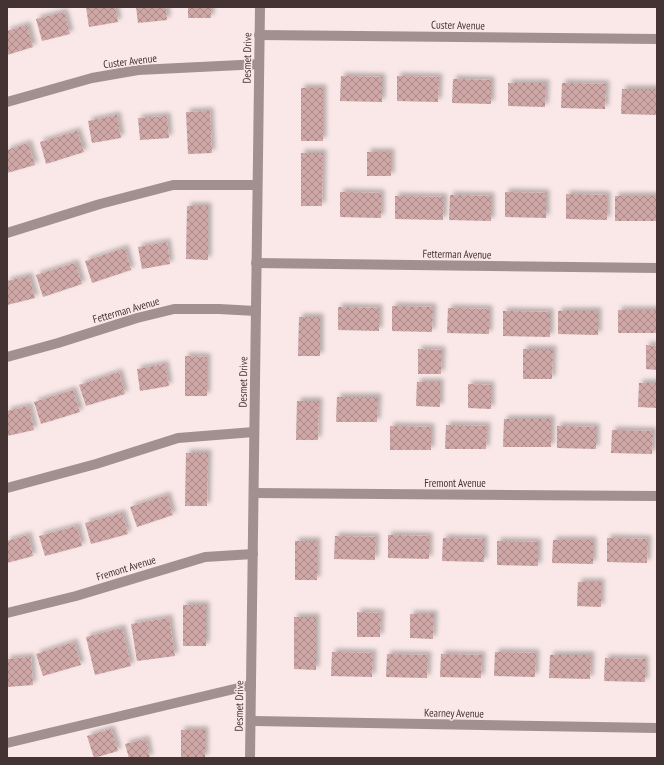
<svg xmlns="http://www.w3.org/2000/svg" width="664" height="765" viewBox="0 0 664 765" font-family="'PT Sans Narrow',sans-serif">
<style>
.building{fill:url(#building-cross-hatch);filter:url(#shadow)}
.lines{fill:none;stroke-linecap:round;stroke-linejoin:round}
.minor{stroke:#a29090;stroke-width:10}
.labels{text-anchor:middle;stroke-width:3;stroke-linejoin:round;paint-order:stroke}
.street-label{font-size:11px;fill:#433333;stroke:#f9e8e7}
</style>
<defs>
<pattern id="building-cross-hatch" width="8" height="8" patternUnits="userSpaceOnUse"><rect width="8" height="8" fill="#cfa7a7"/><path d="M0 0l8 8M0 8l8-8" fill="none" stroke="#aa8989"/></pattern>
<filter id="shadow"><feDropShadow dx="3.5" dy="-3.5" stdDeviation="2" flood-color="#0004"/></filter>
</defs>
<rect width="100%" height="100%" fill="#f9e8e7"/>
<!-- building -->
<g class="building">
<path d="M 86,7 L 115,7 L 118,22 L 89,27 Z"/>
<path d="M 136,7 L 166,7 L 167,20 L 138,23 Z"/>
<rect x="188" y="7" width="23" height="11"/>
<path d="M 64,12 L 70,34 L 42,41 L 36,19 Z"/>
<path d="M 27,25 L 33,47 L 7,55 L 7,31 Z"/>
<path d="M 341,76 L 382,77 L 382,102 L 340,101 Z"/>
<path d="M 397,76 L 439,77 L 438,102 L 397,101 Z"/>
<path d="M 453,79 L 491,80 L 491,104 L 452,103 Z"/>
<path d="M 508,83 L 546,83 L 545,107 L 508,106 Z"/>
<path d="M 562,83 L 606,84 L 605,109 L 561,108 Z"/>
<rect x="301" y="88" width="22" height="53"/>
<path d="M 622,89 L 657,89 L 657,115 L 621,114 Z"/>
<path d="M 210,111 L 212,153 L 188,154 L 186,112 Z"/>
<path d="M 117,115 L 121,138 L 92,143 L 88,121 Z"/>
<path d="M 167,116 L 169,138 L 140,140 L 138,118 Z"/>
<path d="M 77,131 L 84,152 L 46,164 L 40,142 Z"/>
<path d="M 28,143 L 35,165 L 7,173 L 7,150 Z"/>
<rect x="367" y="152" width="24" height="24"/>
<path d="M 301,153 L 323,153 L 322,206 L 301,206 Z"/>
<path d="M 340,192 L 381,193 L 381,218 L 340,217 Z"/>
<path d="M 505,192 L 546,193 L 546,218 L 505,217 Z"/>
<path d="M 566,194 L 607,195 L 607,220 L 566,219 Z"/>
<path d="M 450,195 L 491,196 L 491,221 L 449,220 Z"/>
<path d="M 395,196 L 444,197 L 443,220 L 395,219 Z"/>
<path d="M 615,196 L 657,196 L 656,221 L 615,221 Z"/>
<path d="M 187,206 L 208,206 L 208,260 L 186,259 Z"/>
<path d="M 167,242 L 170,264 L 142,269 L 138,247 Z"/>
<path d="M 125,248 L 131,270 L 92,283 L 85,261 Z"/>
<path d="M 75,263 L 82,284 L 43,297 L 36,275 Z"/>
<path d="M 29,276 L 35,298 L 7,305 L 7,281 Z"/>
<path d="M 392,306 L 433,307 L 432,332 L 392,331 Z"/>
<path d="M 338,307 L 379,308 L 379,331 L 338,330 Z"/>
<path d="M 448,308 L 489,309 L 489,334 L 447,333 Z"/>
<rect x="618" y="310" width="39" height="23"/>
<path d="M 503,311 L 550,312 L 550,337 L 503,336 Z"/>
<path d="M 558,311 L 598,311 L 598,335 L 558,334 Z"/>
<path d="M 299,317 L 320,317 L 320,356 L 298,356 Z"/>
<path d="M 646,345 L 657,346 L 657,370 L 646,369 Z"/>
<path d="M 418,349 L 442,350 L 441,374 L 418,374 Z"/>
<path d="M 523,349 L 553,349 L 552,379 L 523,379 Z"/>
<path d="M 185,356 L 207,357 L 207,396 L 185,396 Z"/>
<path d="M 165,364 L 169,386 L 140,391 L 137,369 Z"/>
<path d="M 119,372 L 125,394 L 86,406 L 79,385 Z"/>
<path d="M 417,382 L 440,382 L 440,407 L 416,406 Z"/>
<path d="M 639,383 L 657,383 L 657,408 L 638,407 Z"/>
<path d="M 468,384 L 491,385 L 491,409 L 468,408 Z"/>
<path d="M 73,390 L 80,412 L 41,424 L 34,402 Z"/>
<path d="M 337,397 L 378,397 L 377,422 L 336,422 Z"/>
<path d="M 297,401 L 319,401 L 318,440 L 296,440 Z"/>
<path d="M 29,406 L 34,430 L 7,436 L 7,411 Z"/>
<path d="M 504,419 L 551,419 L 551,447 L 503,447 Z"/>
<path d="M 446,425 L 487,426 L 486,449 L 445,449 Z"/>
<path d="M 390,426 L 431,427 L 431,450 L 390,450 Z"/>
<path d="M 557,426 L 596,427 L 596,449 L 557,448 Z"/>
<path d="M 612,430 L 653,431 L 652,454 L 611,453 Z"/>
<path d="M 186,453 L 208,453 L 207,506 L 185,506 Z"/>
<path d="M 167,495 L 173,515 L 137,527 L 130,507 Z"/>
<path d="M 122,513 L 128,534 L 91,544 L 85,523 Z"/>
<path d="M 77,526 L 82,546 L 45,556 L 39,536 Z"/>
<path d="M 28,535 L 33,556 L 7,563 L 7,541 Z"/>
<path d="M 388,535 L 429,536 L 429,559 L 388,558 Z"/>
<path d="M 335,536 L 376,537 L 375,560 L 334,559 Z"/>
<path d="M 443,538 L 484,539 L 484,562 L 442,561 Z"/>
<path d="M 607,538 L 648,539 L 647,563 L 607,562 Z"/>
<path d="M 553,540 L 593,540 L 593,564 L 552,563 Z"/>
<rect x="295" y="541" width="22" height="39"/>
<path d="M 497,541 L 538,542 L 538,566 L 497,565 Z"/>
<path d="M 578,582 L 601,582 L 601,607 L 577,606 Z"/>
<rect x="183" y="605" width="23" height="41"/>
<path d="M 357,612 L 381,613 L 380,637 L 357,637 Z"/>
<path d="M 410,614 L 434,614 L 433,639 L 410,638 Z"/>
<path d="M 294,617 L 316,617 L 316,670 L 294,669 Z"/>
<path d="M 169,618 L 175,656 L 137,661 L 131,624 Z"/>
<path d="M 122,628 L 131,666 L 95,675 L 86,637 Z"/>
<path d="M 74,642 L 81,665 L 43,676 L 36,654 Z"/>
<path d="M 332,652 L 373,653 L 372,677 L 331,676 Z"/>
<path d="M 495,652 L 536,653 L 535,677 L 494,676 Z"/>
<path d="M 387,654 L 428,655 L 427,678 L 386,677 Z"/>
<path d="M 441,654 L 482,655 L 481,678 L 440,677 Z"/>
<path d="M 550,655 L 591,655 L 590,679 L 549,678 Z"/>
<path d="M 31,657 L 33,685 L 7,687 L 7,659 Z"/>
<path d="M 605,658 L 645,659 L 645,682 L 604,681 Z"/>
<path d="M 111,729 L 118,751 L 94,758 L 87,736 Z"/>
<rect x="181" y="730" width="24" height="28"/>
<path d="M 146,739 L 150,758 L 129,758 L 125,744 Z"/>
</g>
<g class="lines">
<!-- minor -->
<g class="minor">
<path d="M 259,35 L 657,39"/>
<path d="M 7,102 L 92,78 L 138,70 L 259,64"/>
<path d="M 7,233 L 100,204 L 173,185 L 257,185"/>
<path d="M 256,263 L 657,268"/>
<path d="M 7,357 L 58,343 L 137,318 L 174,309 L 219,309 L 256,311"/>
<path d="M 7,488 L 96,464 L 178,438 L 254,432"/>
<path d="M 254,493 L 657,496"/>
<path d="M 7,613 L 76,596 L 205,557 L 253,554"/>
<path d="M 251,721 L 657,728"/>
<path d="M 7,743 L 251,685"/>
<path d="M 250,758 L 260,7"/>
</g>
</g>
<g class="labels">
<!-- street labels -->
<g class="street-label">
<text transform="translate(458 25) rotate(1)" y="4">Custer Avenue</text>
<text transform="translate(247 58) rotate(-89)" y="4">Desmet Drive</text>
<text transform="translate(130 61) rotate(-7)" y="4">Custer Avenue</text>
<text transform="translate(457 254) rotate(1)" y="4">Fetterman Avenue</text>
<text transform="translate(126 310) rotate(-16)" y="4">Fetterman Avenue</text>
<text transform="translate(243 382) rotate(-89)" y="4">Desmet Drive</text>
<text x="455" y="487">Fremont Avenue</text>
<text transform="translate(126 568) rotate(-17)" y="4">Fremont Avenue</text>
<text transform="translate(239 706) rotate(-89)" y="4">Desmet Drive</text>
<text transform="translate(454 713) rotate(1)" y="4">Kearney Avenue</text>
</g>
</g>
<!-- border -->
<rect width="664" height="765" fill="none" stroke="#433333" stroke-width="16"/>
</svg>
